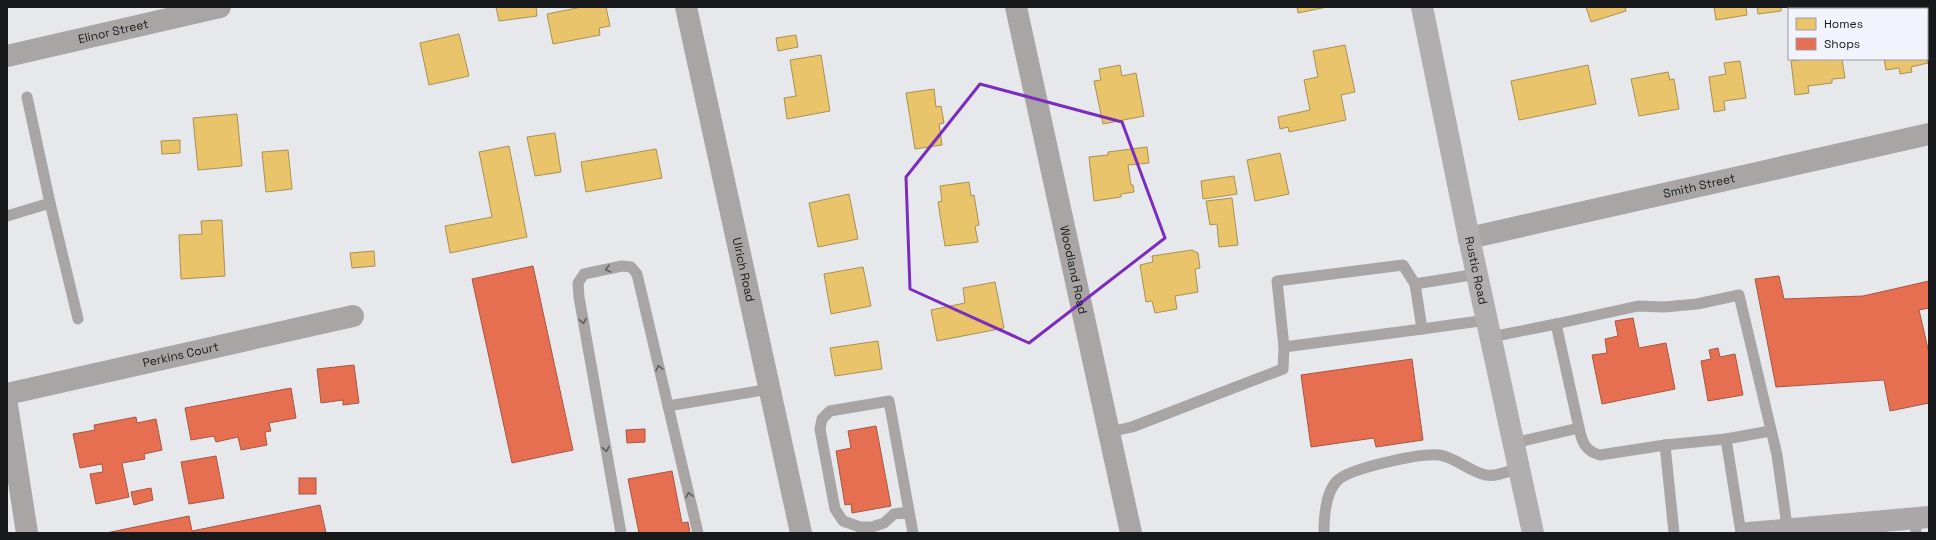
<svg xmlns="http://www.w3.org/2000/svg" width="1936" height="540" viewBox="0 0 1936 540" font-family="'Space Grotesk',sans-serif">
<style>
.homes{fill:#e9c46a;stroke:#aa9152}
.shops{fill:#e76f51;stroke:#a95541}
.lines{fill:none;stroke-linecap:round;stroke-linejoin:round}
.lane{stroke:#a9a5a4;stroke-width:11}
.street{stroke:#a9a5a4;stroke-width:22}
.secondary{stroke:#b1aeaf;stroke-width:22}
.primary{stroke:#aca7a8;stroke-width:22}
.oneway{stroke:#605f60}
.marked{fill:none;stroke:#7b2cbf;stroke-width:3;stroke-linejoin:round}
.labels{text-anchor:middle;stroke-width:4;stroke-linejoin:round;paint-order:stroke}
.street-label{font-size:12px;fill:#18191b;stroke:#f1f4fc}
</style>
<rect width="100%" height="100%" fill="#e7e8ec"/>
<!-- homes -->
<g class="homes">
<path d="M 496,7 L 536,7 L 537,16 L 499,21 Z"/>
<path d="M 582,7 L 606,7 L 610,26 L 599,28 L 600,35 L 553,44 L 547,14 Z"/>
<path d="M 1297,7 L 1327,7 L 1298,13 Z"/>
<path d="M 1586,7 L 1625,7 L 1626,11 L 1591,22 Z"/>
<path d="M 1714,7 L 1746,7 L 1747,15 L 1716,20 Z"/>
<path d="M 1757,7 L 1781,7 L 1781,11 L 1758,14 Z"/>
<rect x="1927" y="14" width="2" height="36"/>
<path d="M 459,34 L 469,76 L 429,85 L 420,43 Z"/>
<path d="M 796,35 L 798,47 L 778,51 L 776,38 Z"/>
<path d="M 1345,45 L 1355,92 L 1341,95 L 1346,120 L 1289,132 L 1288,127 L 1280,129 L 1278,117 L 1310,110 L 1304,80 L 1318,77 L 1313,51 Z"/>
<path d="M 821,55 L 830,111 L 787,119 L 784,98 L 796,96 L 790,60 Z"/>
<path d="M 1927,58 L 1928,63 L 1911,67 L 1912,72 L 1900,74 L 1899,68 L 1886,70 L 1884,59 Z"/>
<path d="M 1804,59 L 1842,59 L 1845,78 L 1832,79 L 1832,83 L 1808,86 L 1809,93 L 1795,95 L 1791,61 Z"/>
<path d="M 1740,61 L 1746,98 L 1724,101 L 1725,110 L 1714,112 L 1709,77 L 1726,74 L 1724,63 Z"/>
<path d="M 1120,65 L 1122,76 L 1136,73 L 1144,116 L 1103,124 L 1094,81 L 1101,80 L 1099,69 Z"/>
<path d="M 1588,65 L 1596,104 L 1519,120 L 1511,81 Z"/>
<path d="M 1668,72 L 1670,80 L 1674,79 L 1679,109 L 1639,116 L 1631,79 Z"/>
<path d="M 934,89 L 936,107 L 941,106 L 944,123 L 939,124 L 942,145 L 915,149 L 906,93 Z"/>
<path d="M 237,114 L 242,166 L 198,170 L 193,118 Z"/>
<path d="M 555,133 L 561,172 L 535,176 L 527,137 Z"/>
<path d="M 180,140 L 180,153 L 162,154 L 161,141 Z"/>
<path d="M 509,146 L 527,237 L 450,253 L 445,226 L 492,217 L 479,152 Z"/>
<path d="M 1147,147 L 1149,163 L 1128,165 L 1131,185 L 1133,185 L 1134,192 L 1121,194 L 1121,197 L 1094,201 L 1089,157 L 1108,155 L 1108,152 Z"/>
<path d="M 656,149 L 662,178 L 586,192 L 581,162 Z"/>
<path d="M 288,150 L 292,189 L 266,192 L 262,152 Z"/>
<path d="M 1280,153 L 1289,194 L 1255,201 L 1247,160 Z"/>
<path d="M 1234,176 L 1237,194 L 1203,199 L 1201,181 Z"/>
<path d="M 969,182 L 971,196 L 974,195 L 979,225 L 975,226 L 978,242 L 945,246 L 938,202 L 942,201 L 940,186 Z"/>
<path d="M 849,194 L 858,239 L 818,247 L 809,203 Z"/>
<path d="M 1232,198 L 1238,245 L 1219,247 L 1217,224 L 1210,225 L 1206,201 Z"/>
<path d="M 222,220 L 225,276 L 181,279 L 179,235 L 202,234 L 201,221 Z"/>
<path d="M 1192,250 L 1198,253 L 1200,268 L 1195,269 L 1198,292 L 1175,296 L 1177,309 L 1155,313 L 1152,301 L 1146,302 L 1140,265 L 1153,262 L 1152,256 Z"/>
<path d="M 374,251 L 375,266 L 352,268 L 350,253 Z"/>
<path d="M 863,267 L 871,306 L 831,314 L 824,274 Z"/>
<path d="M 995,282 L 1004,328 L 937,341 L 931,310 L 965,303 L 963,288 Z"/>
<path d="M 878,341 L 882,369 L 835,376 L 830,348 Z"/>
</g>
<!-- shops -->
<g class="shops">
<path d="M 533,266 L 573,450 L 512,463 L 472,279 Z"/>
<path d="M 1779,276 L 1784,299 L 1863,296 L 1929,281 L 1929,308 L 1919,310 L 1929,353 L 1929,403 L 1890,411 L 1884,380 L 1776,387 L 1755,279 Z"/>
<path d="M 1633,318 L 1639,348 L 1666,343 L 1675,389 L 1602,404 L 1592,355 L 1607,353 L 1605,339 L 1618,336 L 1615,321 Z"/>
<path d="M 1718,348 L 1720,357 L 1735,354 L 1743,395 L 1708,401 L 1701,361 L 1711,359 L 1709,350 Z"/>
<path d="M 1412,359 L 1423,440 L 1376,447 L 1374,438 L 1311,447 L 1301,375 Z"/>
<path d="M 354,365 L 359,403 L 343,405 L 343,400 L 321,403 L 317,369 Z"/>
<path d="M 291,388 L 296,418 L 269,423 L 271,431 L 265,432 L 267,445 L 241,450 L 238,437 L 216,442 L 214,436 L 191,440 L 185,408 Z"/>
<path d="M 136,417 L 137,423 L 156,419 L 162,450 L 144,454 L 145,459 L 122,463 L 129,497 L 96,504 L 90,474 L 103,472 L 102,464 L 80,468 L 73,434 L 95,430 L 94,425 Z"/>
<path d="M 876,426 L 891,506 L 852,513 L 851,504 L 845,505 L 836,451 L 851,448 L 848,431 Z"/>
<path d="M 645,429 L 645,442 L 627,443 L 626,430 Z"/>
<path d="M 216,456 L 224,498 L 189,504 L 181,462 Z"/>
<path d="M 672,471 L 682,523 L 688,522 L 690,533 L 639,533 L 628,479 Z"/>
<rect x="299" y="478" width="17" height="16"/>
<path d="M 151,488 L 153,500 L 134,505 L 131,492 Z"/>
<path d="M 320,505 L 326,533 L 106,533 L 189,516 L 192,531 Z"/>
</g>
<g class="lines">
<!-- lane -->
<g class="lane">
<path d="M 27,97 L 50,203"/>
<path d="M 7,216 L 50,203 L 78,319"/>
<path d="M 1477,274 L 1415,284 L 1422,329 L 1487,320"/>
<path d="M 1415,284 L 1403,265 L 1277,281 L 1284,347 L 1422,329"/>
<path d="M 1491,337 L 1556,324"/>
<path d="M 668,406 L 770,389"/>
<path d="M 1579,428 C 1582,442 1585,451 1600,455 L 1665,445"/>
<path d="M 1109,432 L 1132,427 L 1283,369 L 1284,347"/>
<path d="M 1514,443 L 1579,428 L 1556,324 L 1638,306 L 1664,307 L 1697,304 L 1739,295 L 1777,455 L 1788,533"/>
<path d="M 909,512 L 894,514 L 884,523 L 872,527 L 860,527 L 843,521 L 835,509 L 820,429 L 822,419 L 830,411 L 889,401 C 897,445 905,489 913,533"/>
<path d="M 1915,518 L 1916,533"/>
<path d="M 621,533 L 579,297 L 578,283 L 584,274 L 622,266 L 631,267 L 637,274 L 698,533"/>
<path d="M 1324,533 C 1324,517 1325,493 1337,481 C 1349,468 1421,453 1439,455 C 1455,457 1470,472 1486,475 C 1496,477 1509,471 1519,468"/>
<path d="M 1674,533 L 1665,445 L 1726,439"/>
<path d="M 1741,533 L 1726,439 L 1770,431"/>
</g>
<!-- street -->
<g class="street">
<path id="s1" d="M 686,7 L 801,533"/>
<path id="s2" d="M 1016,7 L 1131,533"/>
<path id="s3" d="M 7,56 L 220,7"/>
<path id="s4" d="M 1469,238 L 1929,134"/>
<path id="s5" d="M 7,394 L 353,316"/>
<path d="M 7,405 L 27,533"/>
</g>
<!-- secondary -->
<path class="secondary" id="s6" d="M 1422,7 L 1469,238 L 1533,533"/>
<!-- primary -->
<path class="primary" d="M 1748,533 L 1929,517"/>
</g>
<!-- one-way arrows -->
<defs><path id="oneway-chevron" d="M-2-3.5L2.5 0L-2 3.5" fill="none" stroke-width="1.6" stroke-linecap="round" stroke-linejoin="round"/></defs>
<g class="oneway">
<use href="#oneway-chevron" transform="translate(608 269) rotate(168)"/>
<use href="#oneway-chevron" transform="translate(583 321) rotate(80)"/>
<use href="#oneway-chevron" transform="translate(659 368) rotate(-103)"/>
<use href="#oneway-chevron" transform="translate(606 449) rotate(80)"/>
<use href="#oneway-chevron" transform="translate(689 495) rotate(-103)"/>
</g>
<!-- marked area -->
<path class="marked" d="M 980,84 L 1122,122 L 1165,238 L 1029,343 L 910,289 L 906,177 Z"/>
<g class="labels">
<!-- street labels -->
<g class="street-label">
<text dy="4" stroke="none"><textPath href="#s3" startOffset="109">Elinor Street</textPath></text>
<text dy="4" stroke="none"><textPath href="#s4" startOffset="236">Smith Street</textPath></text>
<text dy="4" stroke="none"><textPath href="#s1" startOffset="269">Ulrich Road</textPath></text>
<text dy="4" stroke="none"><textPath href="#s2" startOffset="269">Woodland Road</textPath></text>
<text dy="4" stroke="none"><textPath href="#s6" startOffset="269">Rustic Road</textPath></text>
<text dy="4" stroke="none"><textPath href="#s5" startOffset="178">Perkins Court</textPath></text>
</g>
</g>
<!-- border -->
<rect width="1936" height="540" fill="none" stroke="#18191b" stroke-width="16"/>
<!-- legend -->
<rect x="1788" y="8" width="140" height="52" fill="#f1f4fc" stroke="#9a9ca2"/>
<rect x="1796" y="18" width="20" height="12" fill="#e9c46a" stroke="#9a9ca2"/>
<text x="1824" y="28" font-size="12" fill="#18191b">Homes</text>
<rect x="1796" y="38" width="20" height="12" fill="#e76f51" stroke="#9a9ca2"/>
<text x="1824" y="48" font-size="12" fill="#18191b">Shops</text>
</svg>
